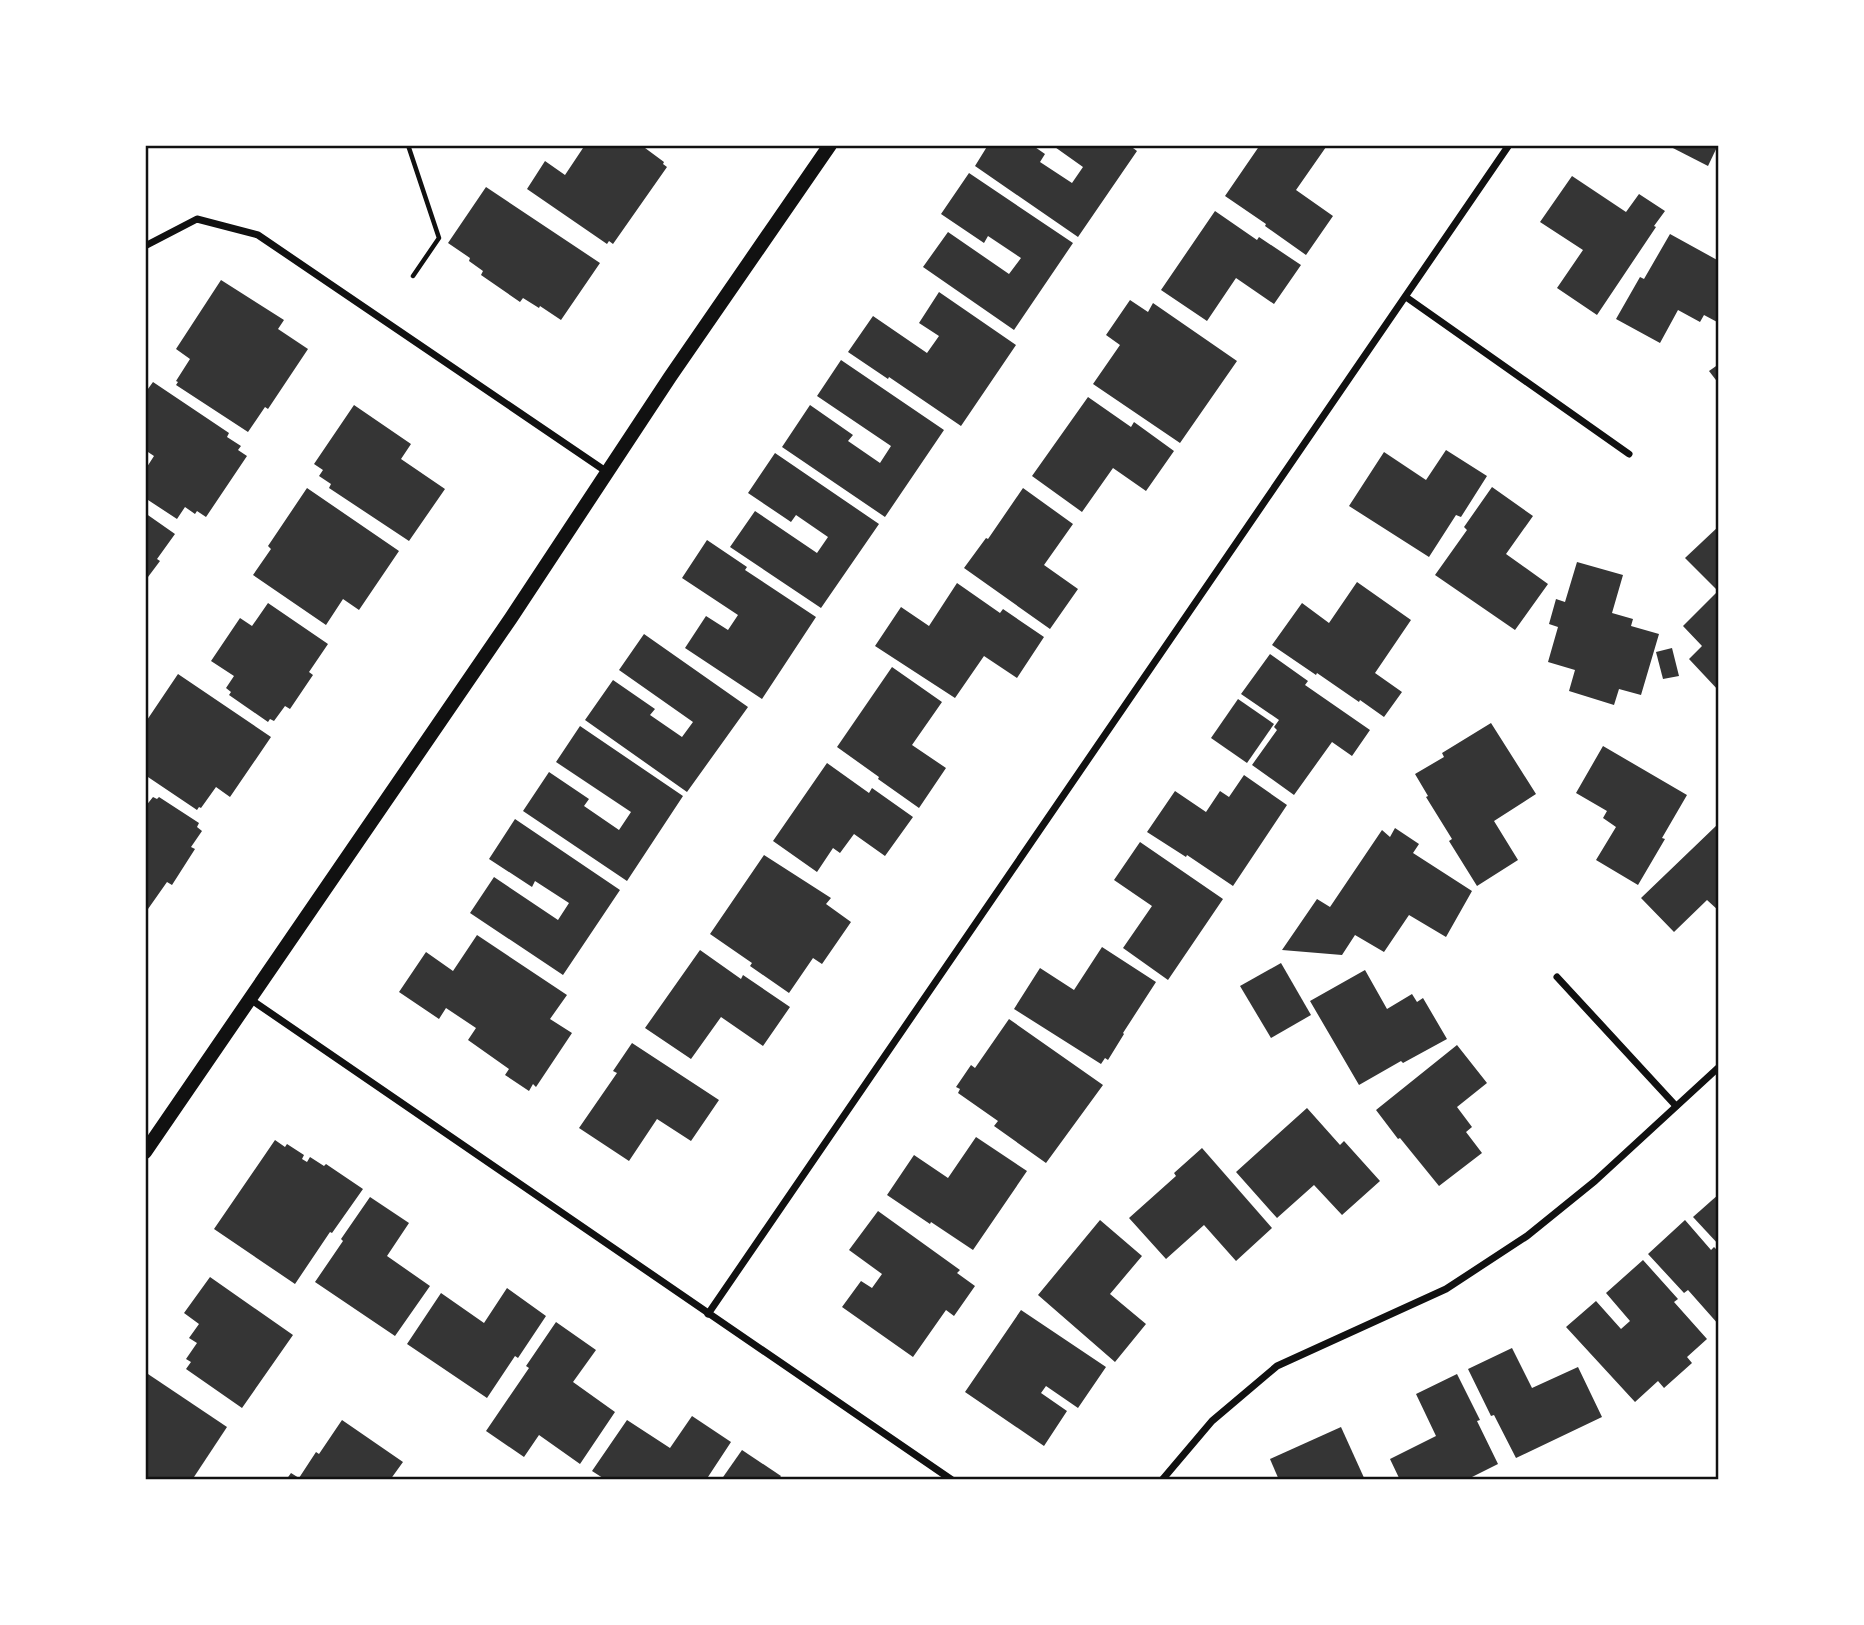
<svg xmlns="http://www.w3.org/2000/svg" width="1864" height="1625" viewBox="0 0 1864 1625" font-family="Figtree,sans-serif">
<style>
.building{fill:#353535}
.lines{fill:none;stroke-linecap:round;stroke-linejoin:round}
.path{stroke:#111;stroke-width:4.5}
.minor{stroke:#111;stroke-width:7}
.secondary{stroke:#111;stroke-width:14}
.neatline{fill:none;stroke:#111;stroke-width:2.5}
</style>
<rect width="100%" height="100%" fill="#fff"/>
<!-- building -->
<g class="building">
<path d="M 585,145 L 641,145 L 664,162 L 663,164 L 667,167 L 613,244 L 609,241 L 607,244 L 527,189 L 545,161 L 565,175 Z"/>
<path d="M 988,145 L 1032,145 L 1045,154 L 1040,162 L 1072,183 L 1083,167 L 1052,145 L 1129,145 L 1137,151 L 1078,237 L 975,166 Z"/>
<path d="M 1260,145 L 1323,145 L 1326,147 L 1296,190 L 1333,216 L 1306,255 L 1265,226 L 1266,224 L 1225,196 Z"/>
<path d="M 1667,145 L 1718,145 L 1708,166 Z"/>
<path d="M 969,173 L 1073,243 L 1014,330 L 923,267 L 948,232 L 1009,274 L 1021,258 L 988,236 L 984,243 L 941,214 Z"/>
<path d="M 1572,176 L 1626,212 L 1639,194 L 1665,211 L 1654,226 L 1656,227 L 1597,315 L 1557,288 L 1583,250 L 1540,222 Z"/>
<path d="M 486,187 L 600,263 L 561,320 L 540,306 L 539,308 L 523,298 L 520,302 L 481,275 L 483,271 L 469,261 L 470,258 L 448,243 Z"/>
<path d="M 1215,211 L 1257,240 L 1259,237 L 1301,265 L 1274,304 L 1236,278 L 1207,321 L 1161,290 Z"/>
<path d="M 1670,234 L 1719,261 L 1719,323 L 1704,315 L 1700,322 L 1678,310 L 1660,343 L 1616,319 L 1640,277 L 1644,279 Z"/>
<path d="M 221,280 L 284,320 L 278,329 L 308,349 L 268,409 L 265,407 L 248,432 L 176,385 L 178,382 L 176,381 L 190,359 L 176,349 Z"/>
<path d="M 939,292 L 1016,345 L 961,426 L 889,377 L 888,379 L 848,352 L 873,316 L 927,353 L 939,336 L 919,323 Z"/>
<path d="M 1130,300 L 1148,312 L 1153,303 L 1237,361 L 1180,443 L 1093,384 L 1120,345 L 1106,335 Z"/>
<path d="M 841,360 L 944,430 L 885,517 L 782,447 L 810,405 L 853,435 L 848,441 L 880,463 L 891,446 L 817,396 Z"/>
<path d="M 1719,364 L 1719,384 L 1709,371 Z"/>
<path d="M 153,382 L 229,433 L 227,437 L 241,446 L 238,450 L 247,456 L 206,517 L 197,511 L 195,514 L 185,507 L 177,519 L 145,498 L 145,470 L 154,456 L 145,450 L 145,393 Z"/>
<path d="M 1088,397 L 1131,427 L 1134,422 L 1174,451 L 1146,491 L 1113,468 L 1082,512 L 1032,476 Z"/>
<path d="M 354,405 L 411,444 L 401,459 L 445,489 L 409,541 L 329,488 L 331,484 L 319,476 L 323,470 L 314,464 Z"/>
<path d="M 1446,450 L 1487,476 L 1461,517 L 1456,515 L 1429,557 L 1349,506 L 1384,452 L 1426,480 Z"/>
<path d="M 775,453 L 879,524 L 821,608 L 730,547 L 755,511 L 817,553 L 828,537 L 796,515 L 791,522 L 748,493 Z"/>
<path d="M 1492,487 L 1533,516 L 1506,554 L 1548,584 L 1515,630 L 1435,575 L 1467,530 L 1464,527 Z"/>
<path d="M 307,488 L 399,551 L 359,610 L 343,599 L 326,625 L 253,575 L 271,549 L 268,546 Z"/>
<path d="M 1023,488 L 1073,524 L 1044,565 L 1078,589 L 1050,629 L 964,568 L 986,538 L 988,539 Z"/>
<path d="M 145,513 L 175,534 L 157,559 L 160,561 L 145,581 Z"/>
<path d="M 1719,526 L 1719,691 L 1689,659 L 1702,646 L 1683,626 L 1718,591 L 1685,558 Z"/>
<path d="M 707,540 L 747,567 L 745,570 L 816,617 L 762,699 L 685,648 L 706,616 L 728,630 L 738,615 L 682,578 Z"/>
<path d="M 1577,562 L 1623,575 L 1612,613 L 1633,619 L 1631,626 L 1659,634 L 1641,695 L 1619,689 L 1614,705 L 1569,691 L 1575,670 L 1548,662 L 1558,627 L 1549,624 L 1556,599 L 1565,602 Z"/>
<path d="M 1357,582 L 1411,620 L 1375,673 L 1402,692 L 1384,717 L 1360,700 L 1359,702 L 1317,673 L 1316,675 L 1272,645 L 1302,603 L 1329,623 Z"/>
<path d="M 957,583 L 1000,613 L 1003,609 L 1044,637 L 1017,678 L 984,656 L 955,698 L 875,646 L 901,607 L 929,626 Z"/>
<path d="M 268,603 L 328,644 L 309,672 L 313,675 L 290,709 L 285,706 L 274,721 L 270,719 L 268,722 L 229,695 L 231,692 L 226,688 L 234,676 L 211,661 L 240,618 L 252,626 Z"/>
<path d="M 644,634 L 748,707 L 687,792 L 585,720 L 613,680 L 655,709 L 650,715 L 682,737 L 693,722 L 619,670 Z"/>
<path d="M 1672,648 L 1679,676 L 1663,679 L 1656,652 Z"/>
<path d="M 1270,654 L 1308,681 L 1305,685 L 1370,730 L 1352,756 L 1332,742 L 1294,795 L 1252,765 L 1277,730 L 1274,727 L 1279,720 L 1241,694 Z"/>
<path d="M 892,667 L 942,702 L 912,745 L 946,768 L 919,808 L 878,779 L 879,777 L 837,747 Z"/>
<path d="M 178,674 L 271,737 L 230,797 L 216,787 L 201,808 L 199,807 L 197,810 L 145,775 L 145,723 Z"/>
<path d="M 1238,699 L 1274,724 L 1247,763 L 1211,738 Z"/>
<path d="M 1491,723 L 1536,794 L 1494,821 L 1518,860 L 1477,886 L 1449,841 L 1452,839 L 1426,797 L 1428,796 L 1415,774 L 1444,757 L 1442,753 Z"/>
<path d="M 580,726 L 683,796 L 627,881 L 523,811 L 549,772 L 589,799 L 584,806 L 619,830 L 631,812 L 556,762 Z"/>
<path d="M 1603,746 L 1687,795 L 1662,838 L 1665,839 L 1638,885 L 1596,860 L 1616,827 L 1603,818 L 1607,811 L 1576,793 Z"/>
<path d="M 827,763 L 869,793 L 872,788 L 913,817 L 885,856 L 854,834 L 840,853 L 833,848 L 817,872 L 773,841 Z"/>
<path d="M 1244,775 L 1287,805 L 1233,886 L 1187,855 L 1186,857 L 1147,832 L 1175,791 L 1206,812 L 1220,791 L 1229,797 Z"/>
<path d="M 153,797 L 157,799 L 159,797 L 199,823 L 197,827 L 202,831 L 191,847 L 195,849 L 172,885 L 167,882 L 148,909 L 145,908 L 145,807 Z"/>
<path d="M 515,819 L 620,890 L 563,975 L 470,913 L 494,877 L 558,920 L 569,903 L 535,881 L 532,887 L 489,859 Z"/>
<path d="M 1717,825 L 1719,827 L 1719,911 L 1707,900 L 1674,932 L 1641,898 Z"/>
<path d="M 1395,828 L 1419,844 L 1413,853 L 1472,891 L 1446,937 L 1409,915 L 1384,952 L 1355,935 L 1342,955 L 1282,950 L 1317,899 L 1330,907 L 1382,830 L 1390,837 Z"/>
<path d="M 1140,842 L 1223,899 L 1168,980 L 1123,948 L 1152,906 L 1114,880 Z"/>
<path d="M 764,855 L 831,898 L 826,904 L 851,922 L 822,964 L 813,958 L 789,993 L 750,966 L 752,963 L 710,934 Z"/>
<path d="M 477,935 L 567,995 L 550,1019 L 572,1033 L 536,1087 L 533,1084 L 529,1091 L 505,1075 L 509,1069 L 468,1040 L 476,1028 L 446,1008 L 439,1019 L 399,992 L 426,952 L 453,971 Z"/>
<path d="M 1102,947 L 1156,982 L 1123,1033 L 1124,1034 L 1108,1060 L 1105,1058 L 1101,1064 L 1014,1009 L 1040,968 L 1074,990 Z"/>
<path d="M 700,950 L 741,979 L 743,975 L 790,1007 L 763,1046 L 721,1017 L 691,1059 L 645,1028 Z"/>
<path d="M 1281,963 L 1311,1015 L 1271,1038 L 1240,986 Z"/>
<path d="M 1365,970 L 1387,1009 L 1412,994 L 1417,1002 L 1423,998 L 1447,1039 L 1403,1063 L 1401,1061 L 1359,1085 L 1310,1001 Z"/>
<path d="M 1009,1019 L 1103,1085 L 1046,1163 L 994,1126 L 998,1121 L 958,1093 L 960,1089 L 956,1087 L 971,1065 L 975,1068 Z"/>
<path d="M 632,1043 L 719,1100 L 691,1141 L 657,1119 L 629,1161 L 579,1128 L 617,1073 L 613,1071 Z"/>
<path d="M 1457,1045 L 1487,1083 L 1457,1107 L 1472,1127 L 1466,1132 L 1482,1153 L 1439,1186 L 1400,1138 L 1398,1139 L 1376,1110 Z"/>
<path d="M 1307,1108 L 1340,1145 L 1344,1141 L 1380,1181 L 1342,1215 L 1314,1185 L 1277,1218 L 1236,1172 Z"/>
<path d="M 976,1137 L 1027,1171 L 973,1250 L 931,1222 L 930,1224 L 887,1195 L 914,1155 L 948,1178 Z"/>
<path d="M 275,1140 L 285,1147 L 287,1144 L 304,1155 L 302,1159 L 307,1162 L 310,1157 L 324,1166 L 326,1164 L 363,1189 L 332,1233 L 330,1232 L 295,1284 L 214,1229 Z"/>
<path d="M 1202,1148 L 1272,1228 L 1236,1261 L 1204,1225 L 1166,1259 L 1129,1218 L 1176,1176 L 1174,1173 Z"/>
<path d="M 1719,1194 L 1719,1245 L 1693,1217 Z"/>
<path d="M 370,1197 L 409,1223 L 387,1256 L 430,1286 L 395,1336 L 315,1282 L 343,1241 L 341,1239 Z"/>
<path d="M 878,1211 L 960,1270 L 957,1273 L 975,1286 L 954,1316 L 946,1310 L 913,1357 L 842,1307 L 861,1281 L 872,1288 L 882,1274 L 849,1250 Z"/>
<path d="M 1100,1220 L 1142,1256 L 1110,1294 L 1146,1324 L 1115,1362 L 1038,1295 Z"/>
<path d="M 1685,1220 L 1711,1250 L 1714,1247 L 1717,1250 L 1719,1248 L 1719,1325 L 1688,1290 L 1684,1293 L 1648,1254 Z"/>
<path d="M 1643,1260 L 1678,1299 L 1674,1302 L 1707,1339 L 1687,1357 L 1692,1363 L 1664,1388 L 1658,1381 L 1635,1402 L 1566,1327 L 1596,1301 L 1621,1329 L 1630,1321 L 1606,1293 Z"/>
<path d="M 210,1277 L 293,1335 L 242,1408 L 186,1369 L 191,1362 L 186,1359 L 197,1343 L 189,1338 L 199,1324 L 184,1313 Z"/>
<path d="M 507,1288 L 546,1316 L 518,1358 L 515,1356 L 487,1398 L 407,1344 L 441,1293 L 484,1323 Z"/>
<path d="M 1021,1310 L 1106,1367 L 1078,1408 L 1046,1386 L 1041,1393 L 1067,1411 L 1044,1446 L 965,1392 Z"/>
<path d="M 556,1322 L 596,1350 L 573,1382 L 615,1412 L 580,1464 L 539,1435 L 524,1457 L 486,1431 L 529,1368 L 526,1366 Z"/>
<path d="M 1512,1348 L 1532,1388 L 1578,1367 L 1602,1417 L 1516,1458 L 1494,1415 L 1491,1416 L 1468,1369 Z"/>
<path d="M 145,1372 L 227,1427 L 192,1480 L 145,1479 Z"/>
<path d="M 1457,1374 L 1480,1420 L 1477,1421 L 1498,1464 L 1466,1480 L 1400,1480 L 1390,1459 L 1436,1436 L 1416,1394 Z"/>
<path d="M 692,1416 L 731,1442 L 706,1480 L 606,1480 L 592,1471 L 627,1420 L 670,1448 Z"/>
<path d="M 342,1420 L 403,1462 L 390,1480 L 286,1480 L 291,1473 L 299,1478 L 316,1452 L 319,1454 Z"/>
<path d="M 1341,1427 L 1365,1480 L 1279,1480 L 1270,1459 Z"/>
<path d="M 742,1450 L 781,1476 L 778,1480 L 721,1480 Z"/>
</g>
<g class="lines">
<!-- path -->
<path class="path" d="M 408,145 L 439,238 L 413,276"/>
<!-- minor -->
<g class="minor">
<path d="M 145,246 L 197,219 L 258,235 L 607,472"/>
<path d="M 1406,297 L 1629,454"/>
<path d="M 1557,977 L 1676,1106"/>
<path d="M 250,999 L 952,1480"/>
<path d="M 708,1314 L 1509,145"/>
<path d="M 1162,1480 L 1212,1421 L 1277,1366 L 1446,1289 L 1527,1236 L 1595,1181 L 1719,1067"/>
</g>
<!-- secondary -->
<path class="secondary" d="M 145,1152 L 511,618 L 670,377 L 830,145"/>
</g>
<!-- border -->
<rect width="1864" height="1625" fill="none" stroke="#ffffff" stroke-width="294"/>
<rect x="147" y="147" width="1570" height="1331" class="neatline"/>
</svg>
